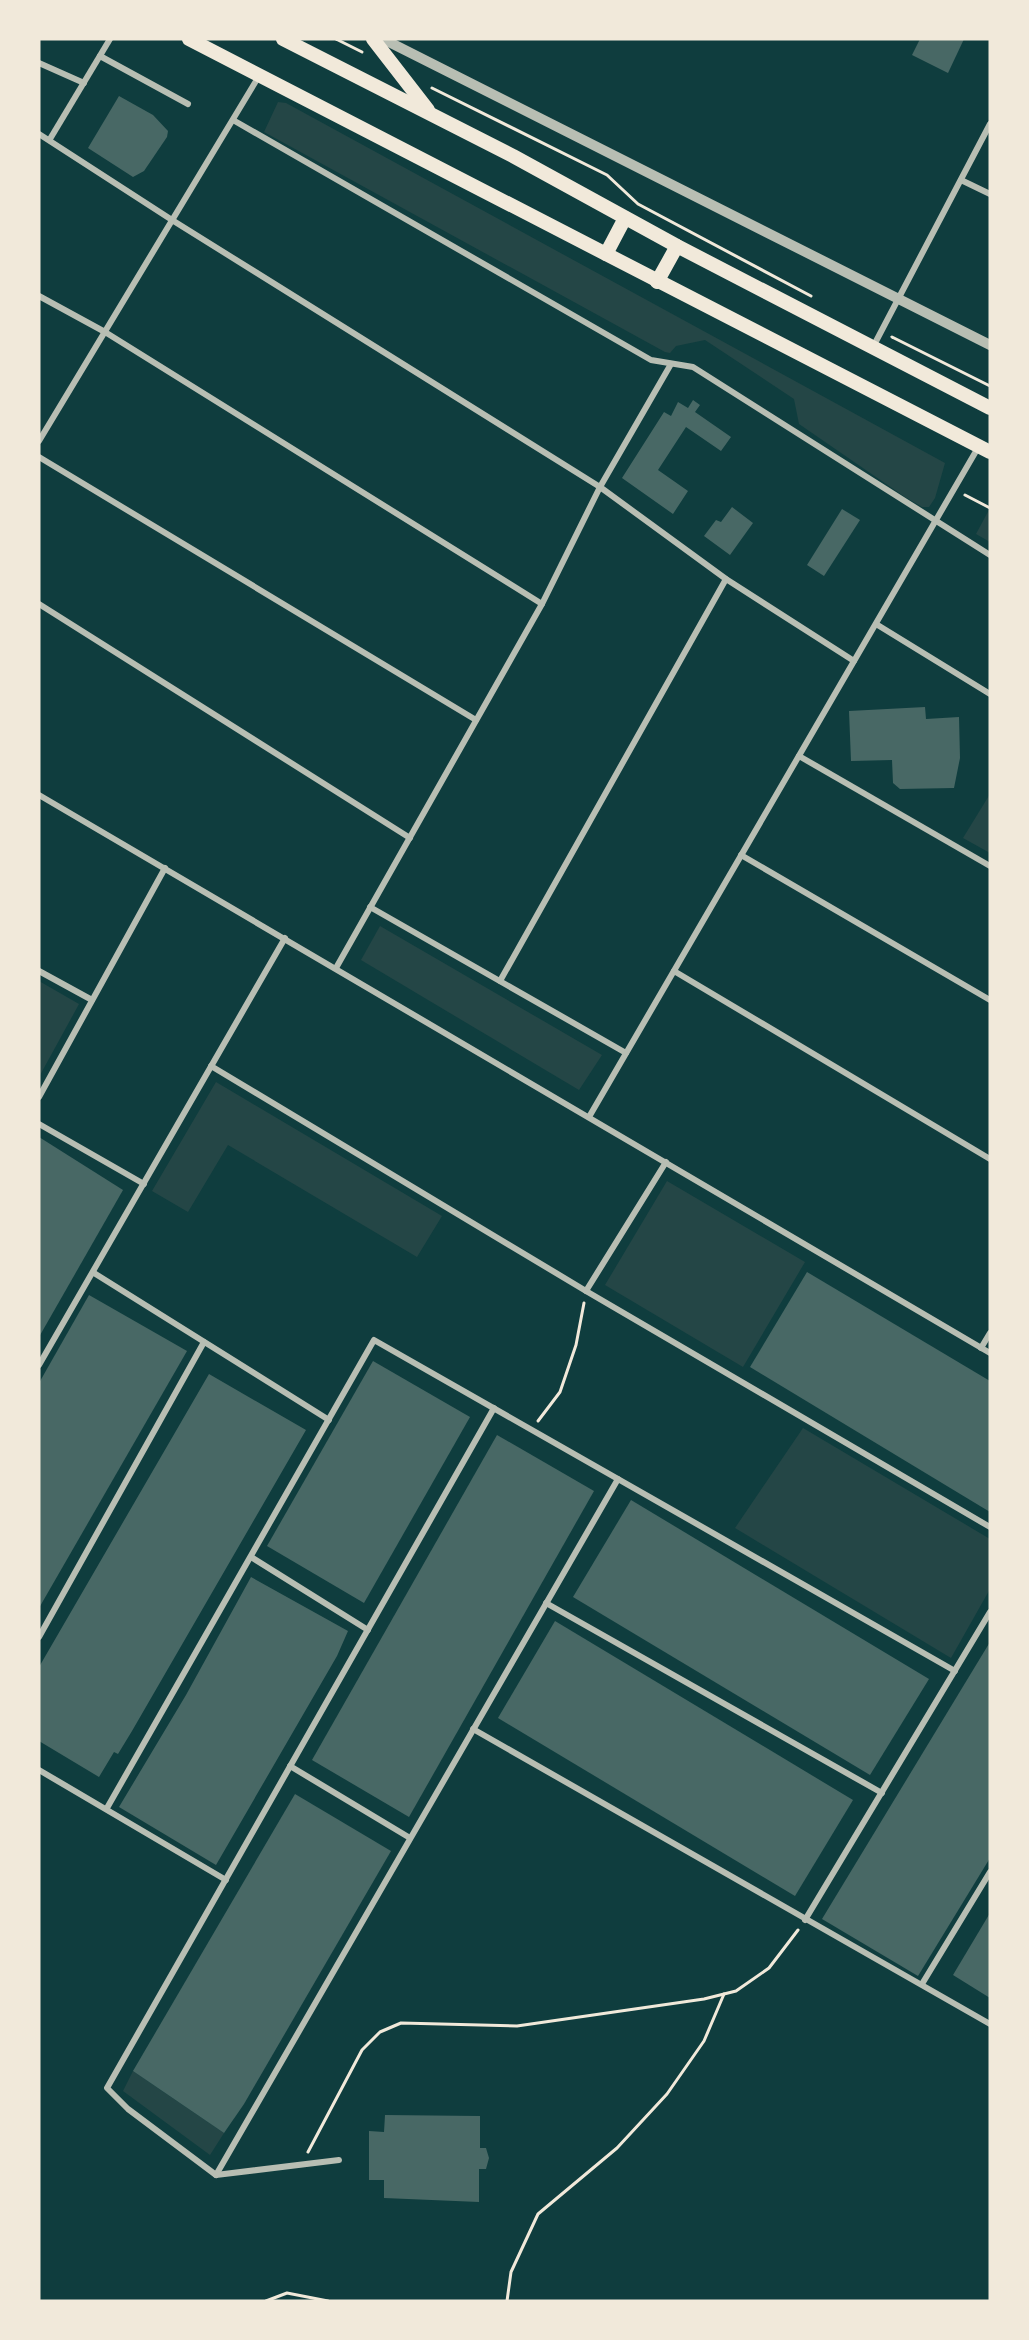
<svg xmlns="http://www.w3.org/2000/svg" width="1029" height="2340" viewBox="0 0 1029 2340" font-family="Overpass,sans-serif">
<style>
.green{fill:#244646}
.building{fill:#486865}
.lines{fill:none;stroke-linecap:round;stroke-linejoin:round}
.path{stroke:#f1e9da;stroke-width:3}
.minor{stroke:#b8beb3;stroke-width:6}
.tertiary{stroke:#b8beb3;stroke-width:10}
.trunk{stroke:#f1e9da;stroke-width:14}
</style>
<rect width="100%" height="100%" fill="#0f3d3e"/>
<!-- green -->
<g class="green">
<path d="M 278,102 L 286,103 L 945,463 L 935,498 L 929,507 L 922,507 L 905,497 L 799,424 L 794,399 L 705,340 L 676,346 L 670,353 L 665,352 L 264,132 Z"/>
<path d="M 990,508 L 990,542 L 976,534 Z"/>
<path d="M 990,794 L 990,853 L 963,838 Z"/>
<path d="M 380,926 L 602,1055 L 579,1090 L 361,960 Z"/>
<path d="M 39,981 L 79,1004 L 39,1077 Z"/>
<path d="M 216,1082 L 442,1216 L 417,1257 L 228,1145 L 188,1212 L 152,1191 Z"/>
<path d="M 667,1181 L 805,1262 L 743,1367 L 605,1285 Z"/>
<path d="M 803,1428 L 990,1539 L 990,1589 L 951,1658 L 735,1528 Z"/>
<path d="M 133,2071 L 224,2133 L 210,2155 L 123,2091 Z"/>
</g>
<!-- building -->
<g class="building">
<path d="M 920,39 L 964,39 L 948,73 L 912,55 Z"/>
<path d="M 119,96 L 153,115 L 168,131 L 167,137 L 144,171 L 133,177 L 88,148 Z"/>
<path d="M 693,400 L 700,405 L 695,412 L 731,437 L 721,451 L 686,427 L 658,470 L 688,491 L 673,514 L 622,478 L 664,412 L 671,416 L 678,402 L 688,408 Z"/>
<path d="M 732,507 L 753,523 L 730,555 L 704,536 L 716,520 L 721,522 Z"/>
<path d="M 842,509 L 860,520 L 824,576 L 807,565 Z"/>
<path d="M 925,707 L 926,719 L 959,717 L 960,758 L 954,788 L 900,789 L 893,783 L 892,760 L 851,761 L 849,711 Z"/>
<path d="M 39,1137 L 123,1190 L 39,1337 Z"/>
<path d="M 807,1272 L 990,1381 L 990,1512 L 750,1367 Z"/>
<path d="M 89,1295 L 187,1351 L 39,1608 L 39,1383 Z"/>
<path d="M 373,1361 L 470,1417 L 364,1603 L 267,1546 Z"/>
<path d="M 209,1374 L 306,1430 L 132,1731 L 118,1754 L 114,1752 L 99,1777 L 39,1741 L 39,1667 Z"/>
<path d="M 497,1435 L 594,1491 L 409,1817 L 312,1760 Z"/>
<path d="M 631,1500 L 929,1679 L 870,1775 L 573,1597 Z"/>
<path d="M 251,1577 L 348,1631 L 337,1656 L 216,1865 L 119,1807 L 186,1695 Z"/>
<path d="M 555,1621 L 853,1800 L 795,1896 L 498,1718 Z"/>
<path d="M 990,1642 L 990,1858 L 918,1976 L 822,1919 Z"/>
<path d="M 295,1794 L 391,1851 L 244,2104 L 224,2133 L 133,2071 Z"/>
<path d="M 990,1913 L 990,1998 L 953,1975 Z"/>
<path d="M 385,2115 L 480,2116 L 480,2148 L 486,2148 L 489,2158 L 486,2169 L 479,2169 L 479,2202 L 384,2198 L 384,2180 L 369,2180 L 369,2131 L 384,2132 Z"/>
</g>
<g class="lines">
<!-- path -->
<g class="path">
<path d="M 336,39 L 362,52"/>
<path d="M 432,88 L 607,175 L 638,204 L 811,296"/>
<path d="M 892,337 L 990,386"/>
<path d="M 965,495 L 990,508"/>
<path d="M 538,1421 L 560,1392 L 576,1345 L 584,1303"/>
<path d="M 308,2152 L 362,2050 L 380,2032 L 401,2023 L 517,2026 L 704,1999 L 736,1991 L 769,1968 L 798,1930"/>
<path d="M 266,2301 L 287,2293 L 328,2301"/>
<path d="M 507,2301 L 511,2272 L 538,2214 L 617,2148 L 667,2094 L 704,2041 L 724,1994"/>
</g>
<!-- minor -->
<g class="minor">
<path d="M 100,56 L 188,104"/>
<path d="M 39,63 L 84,83"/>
<path d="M 233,120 L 651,360 L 693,367 L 990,555"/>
<path d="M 39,134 L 172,220 L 600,487 L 726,579 L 854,661"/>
<path d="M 50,139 L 110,39"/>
<path d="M 961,180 L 990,194"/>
<path d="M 39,296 L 105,332 L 542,604"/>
<path d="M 873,347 L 990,124"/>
<path d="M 39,441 L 259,76"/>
<path d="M 39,457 L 476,720"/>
<path d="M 39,604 L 410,838"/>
<path d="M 876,624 L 990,694"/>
<path d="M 799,756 L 990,866"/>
<path d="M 39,795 L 990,1353"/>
<path d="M 741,855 L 990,1000"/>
<path d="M 370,907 L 626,1053"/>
<path d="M 336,968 L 542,604 L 600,487 L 671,364"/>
<path d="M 39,971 L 92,1000"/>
<path d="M 674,971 L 990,1159"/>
<path d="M 500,981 L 726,579"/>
<path d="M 211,1066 L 586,1291 L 990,1527"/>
<path d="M 39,1097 L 165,868"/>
<path d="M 589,1117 L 979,446"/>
<path d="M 39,1124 L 144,1184"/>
<path d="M 94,1273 L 329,1420"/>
<path d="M 586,1291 L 666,1162"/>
<path d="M 981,1348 L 990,1333"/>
<path d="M 39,1365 L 285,938"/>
<path d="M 251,1557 L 368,1630"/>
<path d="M 546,1603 L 882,1793"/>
<path d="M 39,1637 L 204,1342"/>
<path d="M 473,1729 L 990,2024"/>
<path d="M 290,1766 L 410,1838"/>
<path d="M 39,1770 L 226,1880"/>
<path d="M 107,1808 L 374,1340 L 955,1671"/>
<path d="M 805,1920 L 990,1612"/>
<path d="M 922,1984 L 990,1872"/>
<path d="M 216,2175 L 128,2109 L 107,2088 L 494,1408"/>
<path d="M 216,2175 L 618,1479"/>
<path d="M 216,2175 L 339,2160"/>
</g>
<!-- tertiary -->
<path class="tertiary" d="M 383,39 L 990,345"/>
<!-- trunk -->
<g class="trunk">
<path d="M 189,39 L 990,452"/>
<path d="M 283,39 L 513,156 L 677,246 L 990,408"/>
<path d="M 373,39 L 428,110"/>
<path d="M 606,254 L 625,218"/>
<path d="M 657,282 L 677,246"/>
</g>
</g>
<!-- border -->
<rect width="1029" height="2340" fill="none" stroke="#f1e9da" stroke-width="81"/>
</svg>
